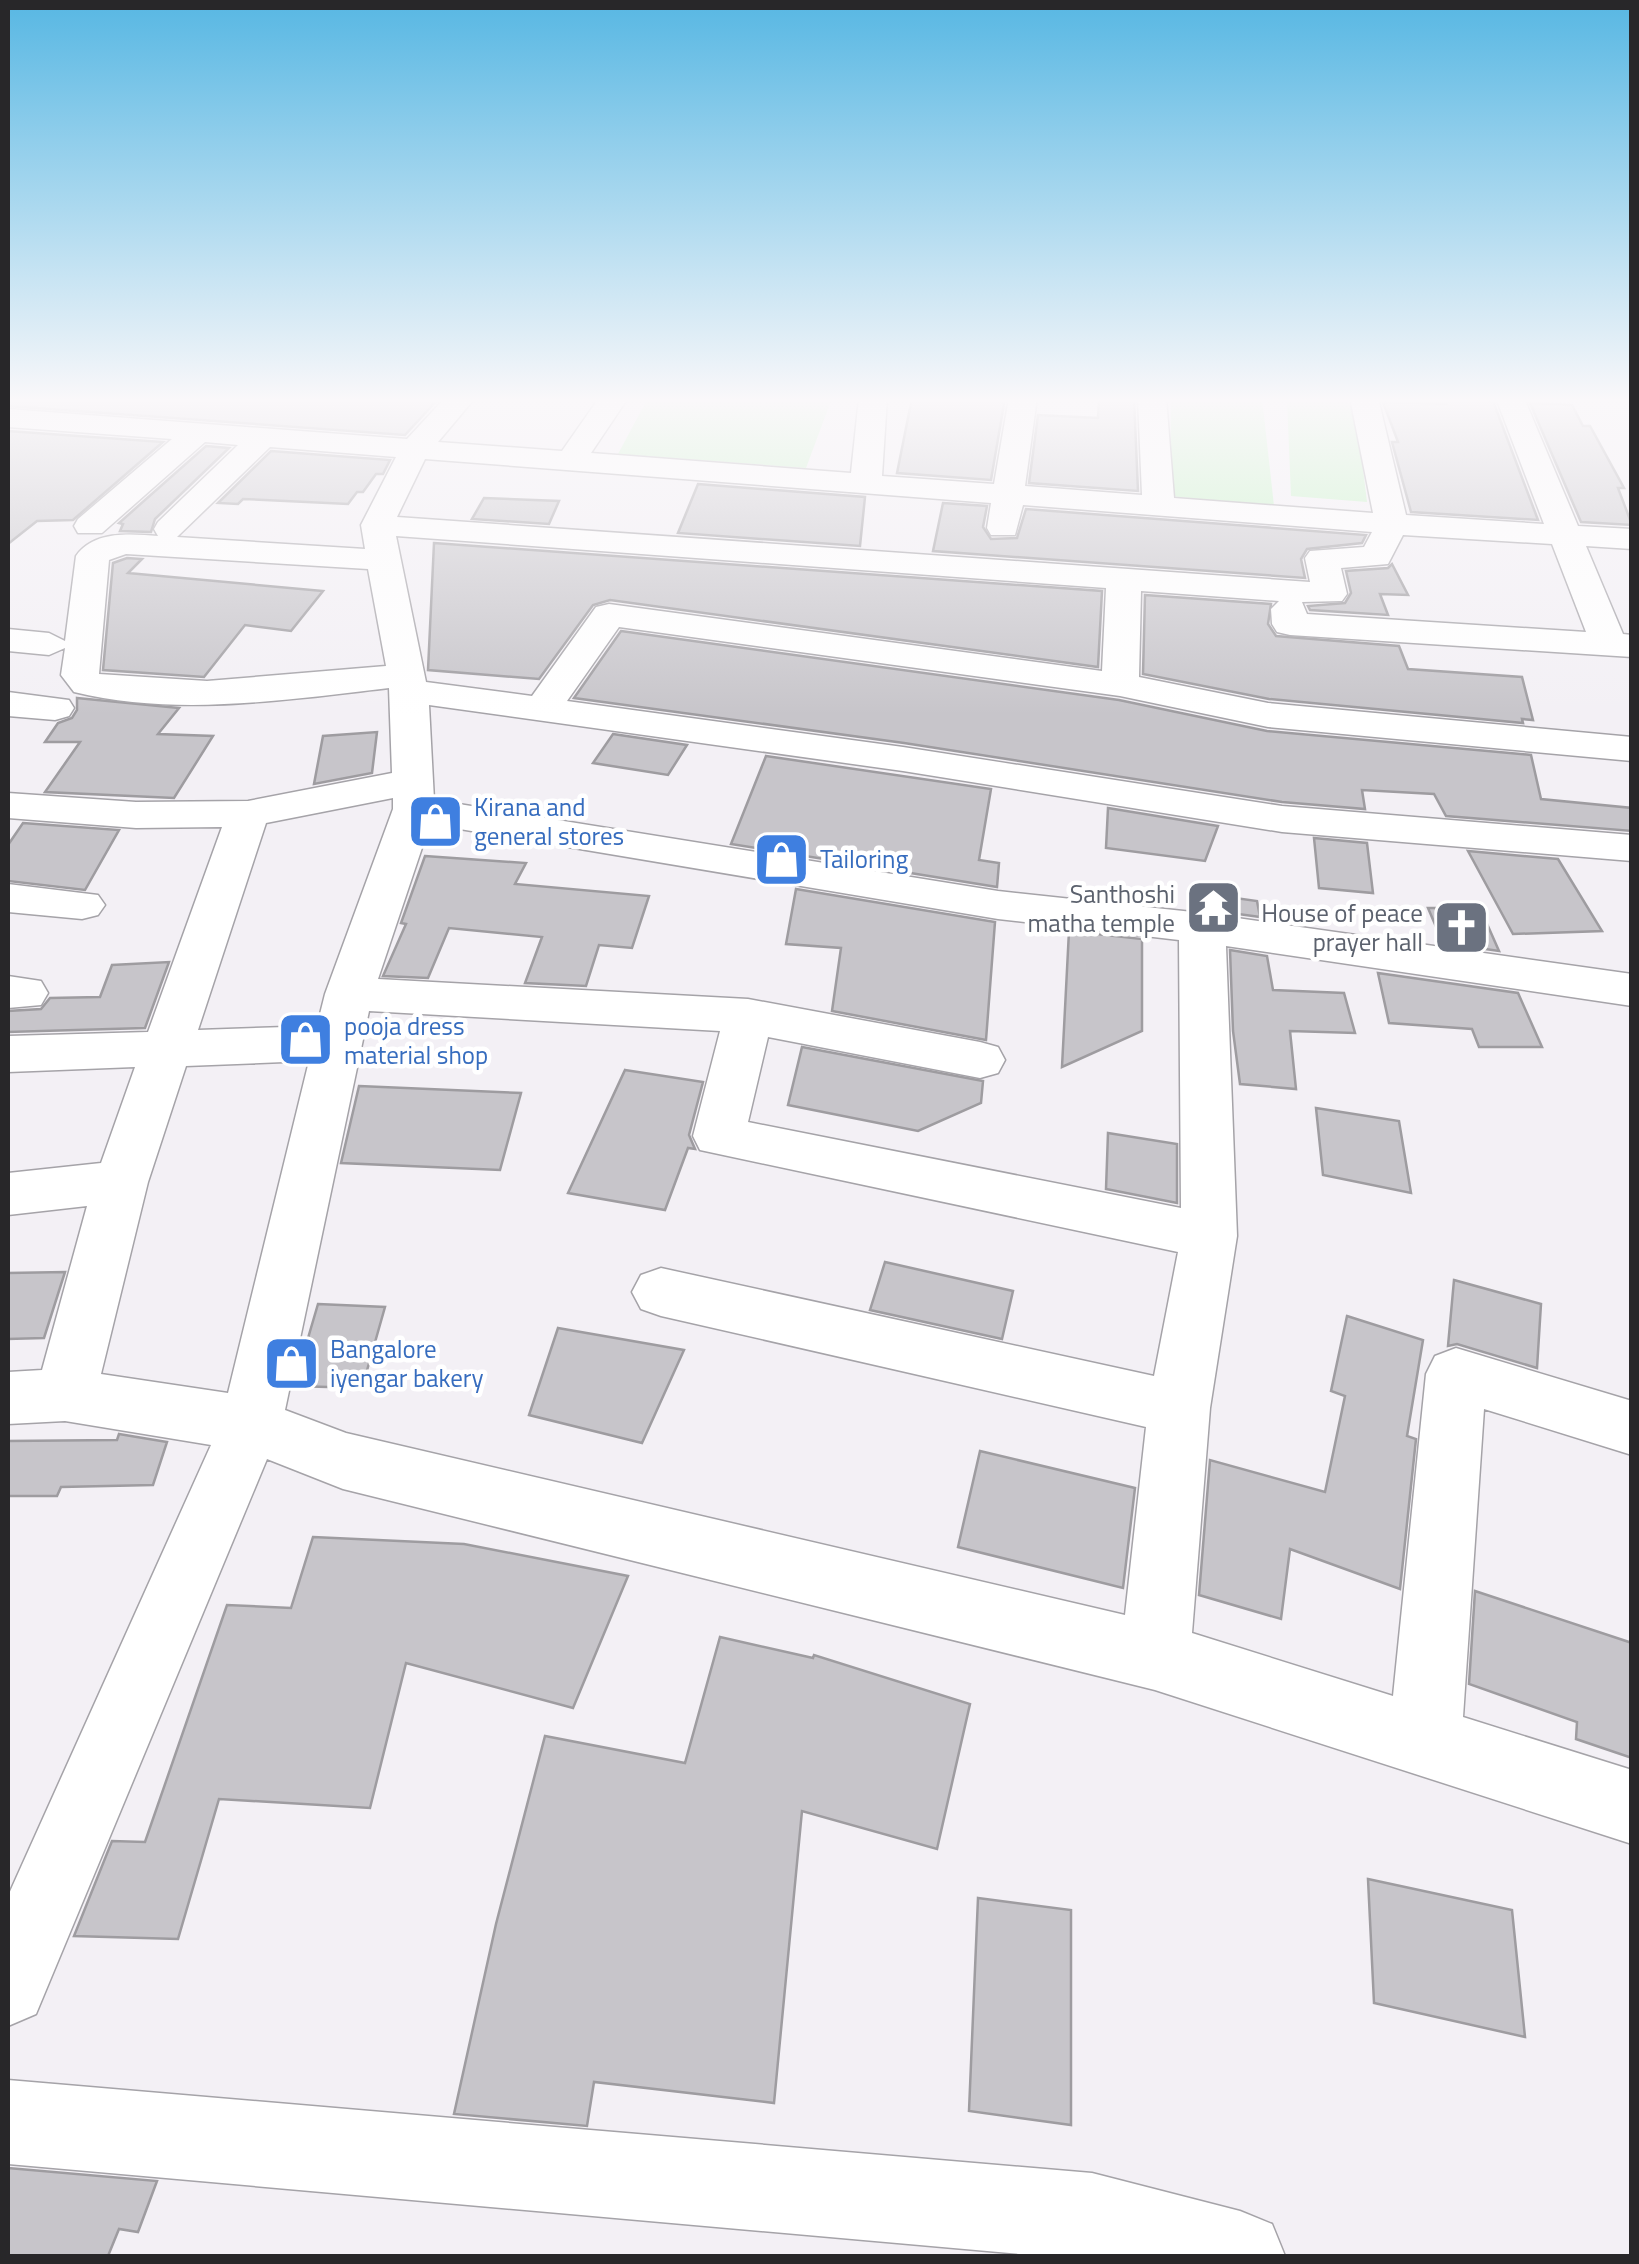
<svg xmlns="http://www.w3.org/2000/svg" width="1639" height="2264" viewBox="0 0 1639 2264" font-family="'Titillium Web',sans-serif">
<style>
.green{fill:#c1f3c1}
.building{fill:#c7c5ca;stroke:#9e9ca0;stroke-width:2.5}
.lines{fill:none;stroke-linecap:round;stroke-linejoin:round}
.minor-casing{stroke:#a5a3a8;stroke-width:3}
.minor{fill:#fff;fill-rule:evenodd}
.labels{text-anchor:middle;stroke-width:9;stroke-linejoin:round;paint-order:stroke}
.shop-label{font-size:25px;fill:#366cbe;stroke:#fff;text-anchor:start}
.worship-label{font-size:25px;fill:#5b616d;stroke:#fff;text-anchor:end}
</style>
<rect width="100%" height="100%" fill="#f3f0f5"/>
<!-- green -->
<g class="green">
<path d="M 648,398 L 832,398 L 806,468 L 618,454 Z"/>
<path d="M 1171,398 L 1262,398 L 1274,506 L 1170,496 Z"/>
<path d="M 1287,399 L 1355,403 L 1367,502 L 1291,496 Z"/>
</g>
<!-- building -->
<g class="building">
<path d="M 8,398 L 439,398 L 405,435 L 8,406 Z"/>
<path d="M 912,398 L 1005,398 L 991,480 L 897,473 Z"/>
<path d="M 1099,398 L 1134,398 L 1138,491 L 1029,483 L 1038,415 L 1098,418 Z"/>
<path d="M 1445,398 L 1493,401 L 1538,520 L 1411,512 L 1392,442 L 1398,442 L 1383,402 L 1447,404 Z"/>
<path d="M 1530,403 L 1572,405 L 1583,426 L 1590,426 L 1624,488 L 1618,488 L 1632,525 L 1581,522 Z"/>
<path d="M 8,431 L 163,442 L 73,520 L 37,521 L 8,544 Z"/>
<path d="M 206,446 L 229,448 L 155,519 L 151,532 L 120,531 L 123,524 L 119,523 Z"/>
<path d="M 271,451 L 390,460 L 383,474 L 376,474 L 363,492 L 357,492 L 348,504 L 243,499 L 238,504 L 218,503 Z"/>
<path d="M 698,484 L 865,497 L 860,546 L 678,533 Z"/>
<path d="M 484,498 L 559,501 L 549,524 L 472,519 Z"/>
<path d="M 943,503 L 987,506 L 983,527 L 991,539 L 1017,538 L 1026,509 L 1366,535 L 1362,543 L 1307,549 L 1301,559 L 1305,578 L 933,551 Z"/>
<path d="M 434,543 L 1102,591 L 1098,667 L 610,600 L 593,605 L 539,679 L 428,670 Z"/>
<path d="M 127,558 L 142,559 L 128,573 L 323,591 L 291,631 L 245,625 L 204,677 L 103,670 L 113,563 Z"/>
<path d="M 1392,564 L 1408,595 L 1380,594 L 1388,615 L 1310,610 L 1308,606 L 1345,603 L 1351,593 L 1346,571 L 1388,568 Z"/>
<path d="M 1145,595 L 1271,604 L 1268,624 L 1276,636 L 1399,646 L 1408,669 L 1522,677 L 1533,720 L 1522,719 L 1523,723 L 1269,699 L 1143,674 Z"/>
<path d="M 621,631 L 1119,700 L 1267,731 L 1531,755 L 1541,799 L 1632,808 L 1632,831 L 1446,816 L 1434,794 L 1362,790 L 1365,809 L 1282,802 L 904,743 L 574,698 Z"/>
<path d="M 77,698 L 179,708 L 158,734 L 213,736 L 174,798 L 45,792 L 80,742 L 45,742 L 58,723 L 72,718 L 77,710 Z"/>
<path d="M 377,732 L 372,773 L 314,784 L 323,736 Z"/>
<path d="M 613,734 L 687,745 L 668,775 L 593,763 Z"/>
<path d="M 766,756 L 991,789 L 979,860 L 999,863 L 997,887 L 731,844 Z"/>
<path d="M 1108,808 L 1218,826 L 1205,861 L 1106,848 Z"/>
<path d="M 23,823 L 119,830 L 85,890 L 8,881 L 8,845 Z"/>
<path d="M 1314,838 L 1367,843 L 1373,893 L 1319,888 Z"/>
<path d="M 1468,851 L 1558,859 L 1602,931 L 1513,934 Z"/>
<path d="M 425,856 L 526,863 L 515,884 L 649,896 L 632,948 L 599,945 L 586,986 L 525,983 L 542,937 L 449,928 L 428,978 L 383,976 L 406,924 L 401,923 Z"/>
<path d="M 796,889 L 995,922 L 986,1040 L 832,1011 L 841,948 L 786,944 Z"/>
<path d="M 1214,895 L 1257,901 L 1260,917 L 1216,911 Z"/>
<path d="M 1428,908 L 1480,908 L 1499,951 L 1443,943 Z"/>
<path d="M 1069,931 L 1142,939 L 1142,1031 L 1062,1067 Z"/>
<path d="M 1230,950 L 1267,956 L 1273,990 L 1344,993 L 1355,1033 L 1290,1031 L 1296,1089 L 1240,1084 L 1233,1031 Z"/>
<path d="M 169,962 L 145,1028 L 8,1032 L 8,1011 L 41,1009 L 50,998 L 100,997 L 112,965 Z"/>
<path d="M 1378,973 L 1518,993 L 1542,1047 L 1479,1047 L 1472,1029 L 1389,1023 Z"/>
<path d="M 802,1047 L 983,1081 L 981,1103 L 918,1131 L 788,1105 Z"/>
<path d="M 625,1070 L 703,1082 L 689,1135 L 695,1149 L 688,1148 L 665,1210 L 568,1193 Z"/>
<path d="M 359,1086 L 521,1093 L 500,1170 L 341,1163 Z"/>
<path d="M 1316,1108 L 1399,1121 L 1411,1193 L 1323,1175 Z"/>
<path d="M 1108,1133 L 1177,1144 L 1177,1203 L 1106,1189 Z"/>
<path d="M 885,1262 L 1013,1291 L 1002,1339 L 870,1310 Z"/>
<path d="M 65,1272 L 44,1338 L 8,1339 L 8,1273 Z"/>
<path d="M 1454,1280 L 1541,1304 L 1537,1368 L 1457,1344 L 1448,1346 Z"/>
<path d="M 318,1304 L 385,1307 L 362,1388 L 294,1386 Z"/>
<path d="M 1347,1316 L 1423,1340 L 1407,1436 L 1416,1439 L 1400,1589 L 1290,1549 L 1281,1619 L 1199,1595 L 1210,1460 L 1325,1492 L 1345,1396 L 1331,1391 Z"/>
<path d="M 558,1328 L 684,1350 L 642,1443 L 529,1415 Z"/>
<path d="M 119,1434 L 167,1442 L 153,1485 L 61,1487 L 57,1496 L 8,1496 L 8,1441 L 117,1440 Z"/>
<path d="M 980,1451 L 1135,1488 L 1123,1588 L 958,1547 Z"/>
<path d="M 313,1537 L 464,1544 L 628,1576 L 573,1708 L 406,1663 L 370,1808 L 219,1799 L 178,1939 L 74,1936 L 112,1841 L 145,1842 L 227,1605 L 291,1608 Z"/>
<path d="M 1475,1591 L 1632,1643 L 1632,1758 L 1576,1739 L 1577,1722 L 1469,1684 Z"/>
<path d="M 720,1637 L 813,1658 L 814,1655 L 970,1704 L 937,1849 L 802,1811 L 774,2103 L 594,2082 L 587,2126 L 454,2114 L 496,1924 L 545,1736 L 685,1763 Z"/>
<path d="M 1368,1879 L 1512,1910 L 1525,2037 L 1374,2003 Z"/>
<path d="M 978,1898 L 1071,1910 L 1071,2125 L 969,2111 Z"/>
<path d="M 8,2168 L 157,2181 L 138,2232 L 119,2229 L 108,2256 L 8,2256 Z"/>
</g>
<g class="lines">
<defs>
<g id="minor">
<path d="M 445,398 L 475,398 L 438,442 L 562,451 L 599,398 L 628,398 L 591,453 L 851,473 L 859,398 L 887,398 L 882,476 L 994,484 L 1009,398 L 1037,398 L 1025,486 L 1142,495 L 1138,398 L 1166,398 L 1174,498 L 1373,513 L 1350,398 L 1378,398 L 1406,515 L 1544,524 L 1496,398 L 1524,398 L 1578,526 L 1632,529 L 1632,549 L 1586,546 L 1623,634 L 1632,635 L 1632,657 L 1290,635 L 1277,632 L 1272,624 L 1271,609 L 1279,601 L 1141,591 L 1139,677 L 1268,703 L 1632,737 L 1632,761 L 1268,727 L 1120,696 L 619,627 L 567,701 L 903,747 L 1282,806 L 1632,835 L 1632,861 L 1282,832 L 903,771 L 429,705 L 434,800 L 998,891 L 1202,913 L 1632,974 L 1632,1006 L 1226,946 L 1237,1236 L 1210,1408 L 1192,1633 L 1393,1696 L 1426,1374 L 1435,1356 L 1456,1348 L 1632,1401 L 1632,1455 L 1484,1409 L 1463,1717 L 1632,1770 L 1632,1844 L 1155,1690 L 343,1489 L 267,1459 L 36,2014 L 8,2026 L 8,1896 L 211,1445 L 65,1421 L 8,1424 L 8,1372 L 42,1370 L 87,1206 L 8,1215 L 8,1173 L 101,1163 L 135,1067 L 8,1072 L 8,1036 L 148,1032 L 222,827 L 136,828 L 8,818 L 8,793 L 136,802 L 248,801 L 392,773 L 389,688 C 286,700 176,717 74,692 L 61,675 L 65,648 L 49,655 L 8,651 L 8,629 L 49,633 L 65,641 L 76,556 C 94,530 131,534 158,536 L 154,529 L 158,522 L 238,445 L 205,442 L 102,533 L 78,533 L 74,526 L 78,519 L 172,439 L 8,427 L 8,409 L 407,439 ZM 270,447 L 396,457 L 361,525 L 365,549 L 177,537 ZM 425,459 L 991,503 L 987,528 L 991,535 L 1015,535 L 1023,505 L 1372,532 L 1364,547 L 1310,551 L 1305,558 L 1310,582 L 397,517 ZM 1403,535 L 1552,544 L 1586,632 L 1307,614 L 1302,602 L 1342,601 L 1347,594 L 1341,568 L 1388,564 ZM 396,536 L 1106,588 L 1102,671 L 609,604 L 596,607 L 532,696 L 426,682 ZM 126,554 L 368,569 L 386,666 L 207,681 L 99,674 L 109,560 ZM 393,798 L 393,809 L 325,994 L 317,1026 L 198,1030 L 266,823 ZM 430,824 L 998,919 L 1179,940 L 1181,1208 L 748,1122 L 768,1037 L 980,1078 L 998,1073 L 1005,1060 L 998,1047 L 980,1042 L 748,999 L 378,979 ZM 369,1011 L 720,1031 L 693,1136 L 700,1150 L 1178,1252 L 1154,1376 L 661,1268 L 641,1275 L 632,1292 L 641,1309 L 661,1316 L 1146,1427 L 1125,1615 L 346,1433 L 285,1410 ZM 309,1061 L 228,1393 L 101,1374 L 148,1182 L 186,1066 Z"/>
<path d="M 8,692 L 69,700 L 74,708 L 69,716 L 55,720 L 8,716 Z"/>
<path d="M 8,884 L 98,895 L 105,905 L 98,915 L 82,919 L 8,912 Z"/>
<path d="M 8,976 L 41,981 L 48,993 L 41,1005 L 8,1008 Z"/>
<path d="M 8,2080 L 1092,2173 L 1240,2211 L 1272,2224 L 1285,2256 L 1042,2256 L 8,2164 Z"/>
</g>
</defs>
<!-- minor casing -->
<use href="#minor" class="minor-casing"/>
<!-- minor -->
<use href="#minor" class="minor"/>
</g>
<!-- sky -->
<linearGradient id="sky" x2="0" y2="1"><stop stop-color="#57b7e3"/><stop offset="0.56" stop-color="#faf8fa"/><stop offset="1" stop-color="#faf8fa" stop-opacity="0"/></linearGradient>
<rect width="1639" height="715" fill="url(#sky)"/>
<!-- icons -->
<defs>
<symbol id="shop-square" viewBox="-11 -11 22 22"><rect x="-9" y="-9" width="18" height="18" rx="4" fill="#3f7fe0" stroke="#fff"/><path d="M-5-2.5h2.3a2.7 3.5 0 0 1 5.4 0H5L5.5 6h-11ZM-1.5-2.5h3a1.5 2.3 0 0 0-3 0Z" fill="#fff"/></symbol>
<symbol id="temple-square" viewBox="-11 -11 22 22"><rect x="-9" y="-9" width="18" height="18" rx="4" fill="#6b7280" stroke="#fff"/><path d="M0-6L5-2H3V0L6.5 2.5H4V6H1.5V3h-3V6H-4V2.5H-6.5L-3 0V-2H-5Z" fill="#fff"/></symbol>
<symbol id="church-square" viewBox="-11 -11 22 22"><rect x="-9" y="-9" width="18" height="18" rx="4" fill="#6b7280" stroke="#fff"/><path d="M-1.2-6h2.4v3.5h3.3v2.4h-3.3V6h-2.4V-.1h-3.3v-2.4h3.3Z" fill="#fff"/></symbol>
</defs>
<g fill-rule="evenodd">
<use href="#shop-square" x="404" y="790" width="63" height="63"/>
<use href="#shop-square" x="750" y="828" width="63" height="63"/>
<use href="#temple-square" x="1182" y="876" width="63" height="63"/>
<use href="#church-square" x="1430" y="896" width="63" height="63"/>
<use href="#shop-square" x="274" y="1008" width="63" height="63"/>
<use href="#shop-square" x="260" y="1332" width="63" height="63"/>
</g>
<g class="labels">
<!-- shop labels -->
<g class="shop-label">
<text x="474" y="816">Kirana and<tspan x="474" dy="29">general stores</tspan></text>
<text x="820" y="868">Tailoring</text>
<text x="344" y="1035">pooja dress<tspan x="344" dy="29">material shop</tspan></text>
<text x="330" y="1358">Bangalore<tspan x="330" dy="29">iyengar bakery</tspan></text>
</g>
<!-- worship labels -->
<g class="worship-label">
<text x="1175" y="903">Santhoshi<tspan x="1175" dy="29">matha temple</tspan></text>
<text x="1423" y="922">House of peace<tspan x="1423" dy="29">prayer hall</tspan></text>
</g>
</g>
<!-- border -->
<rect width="1639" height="2264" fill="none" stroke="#282729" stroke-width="20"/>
</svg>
